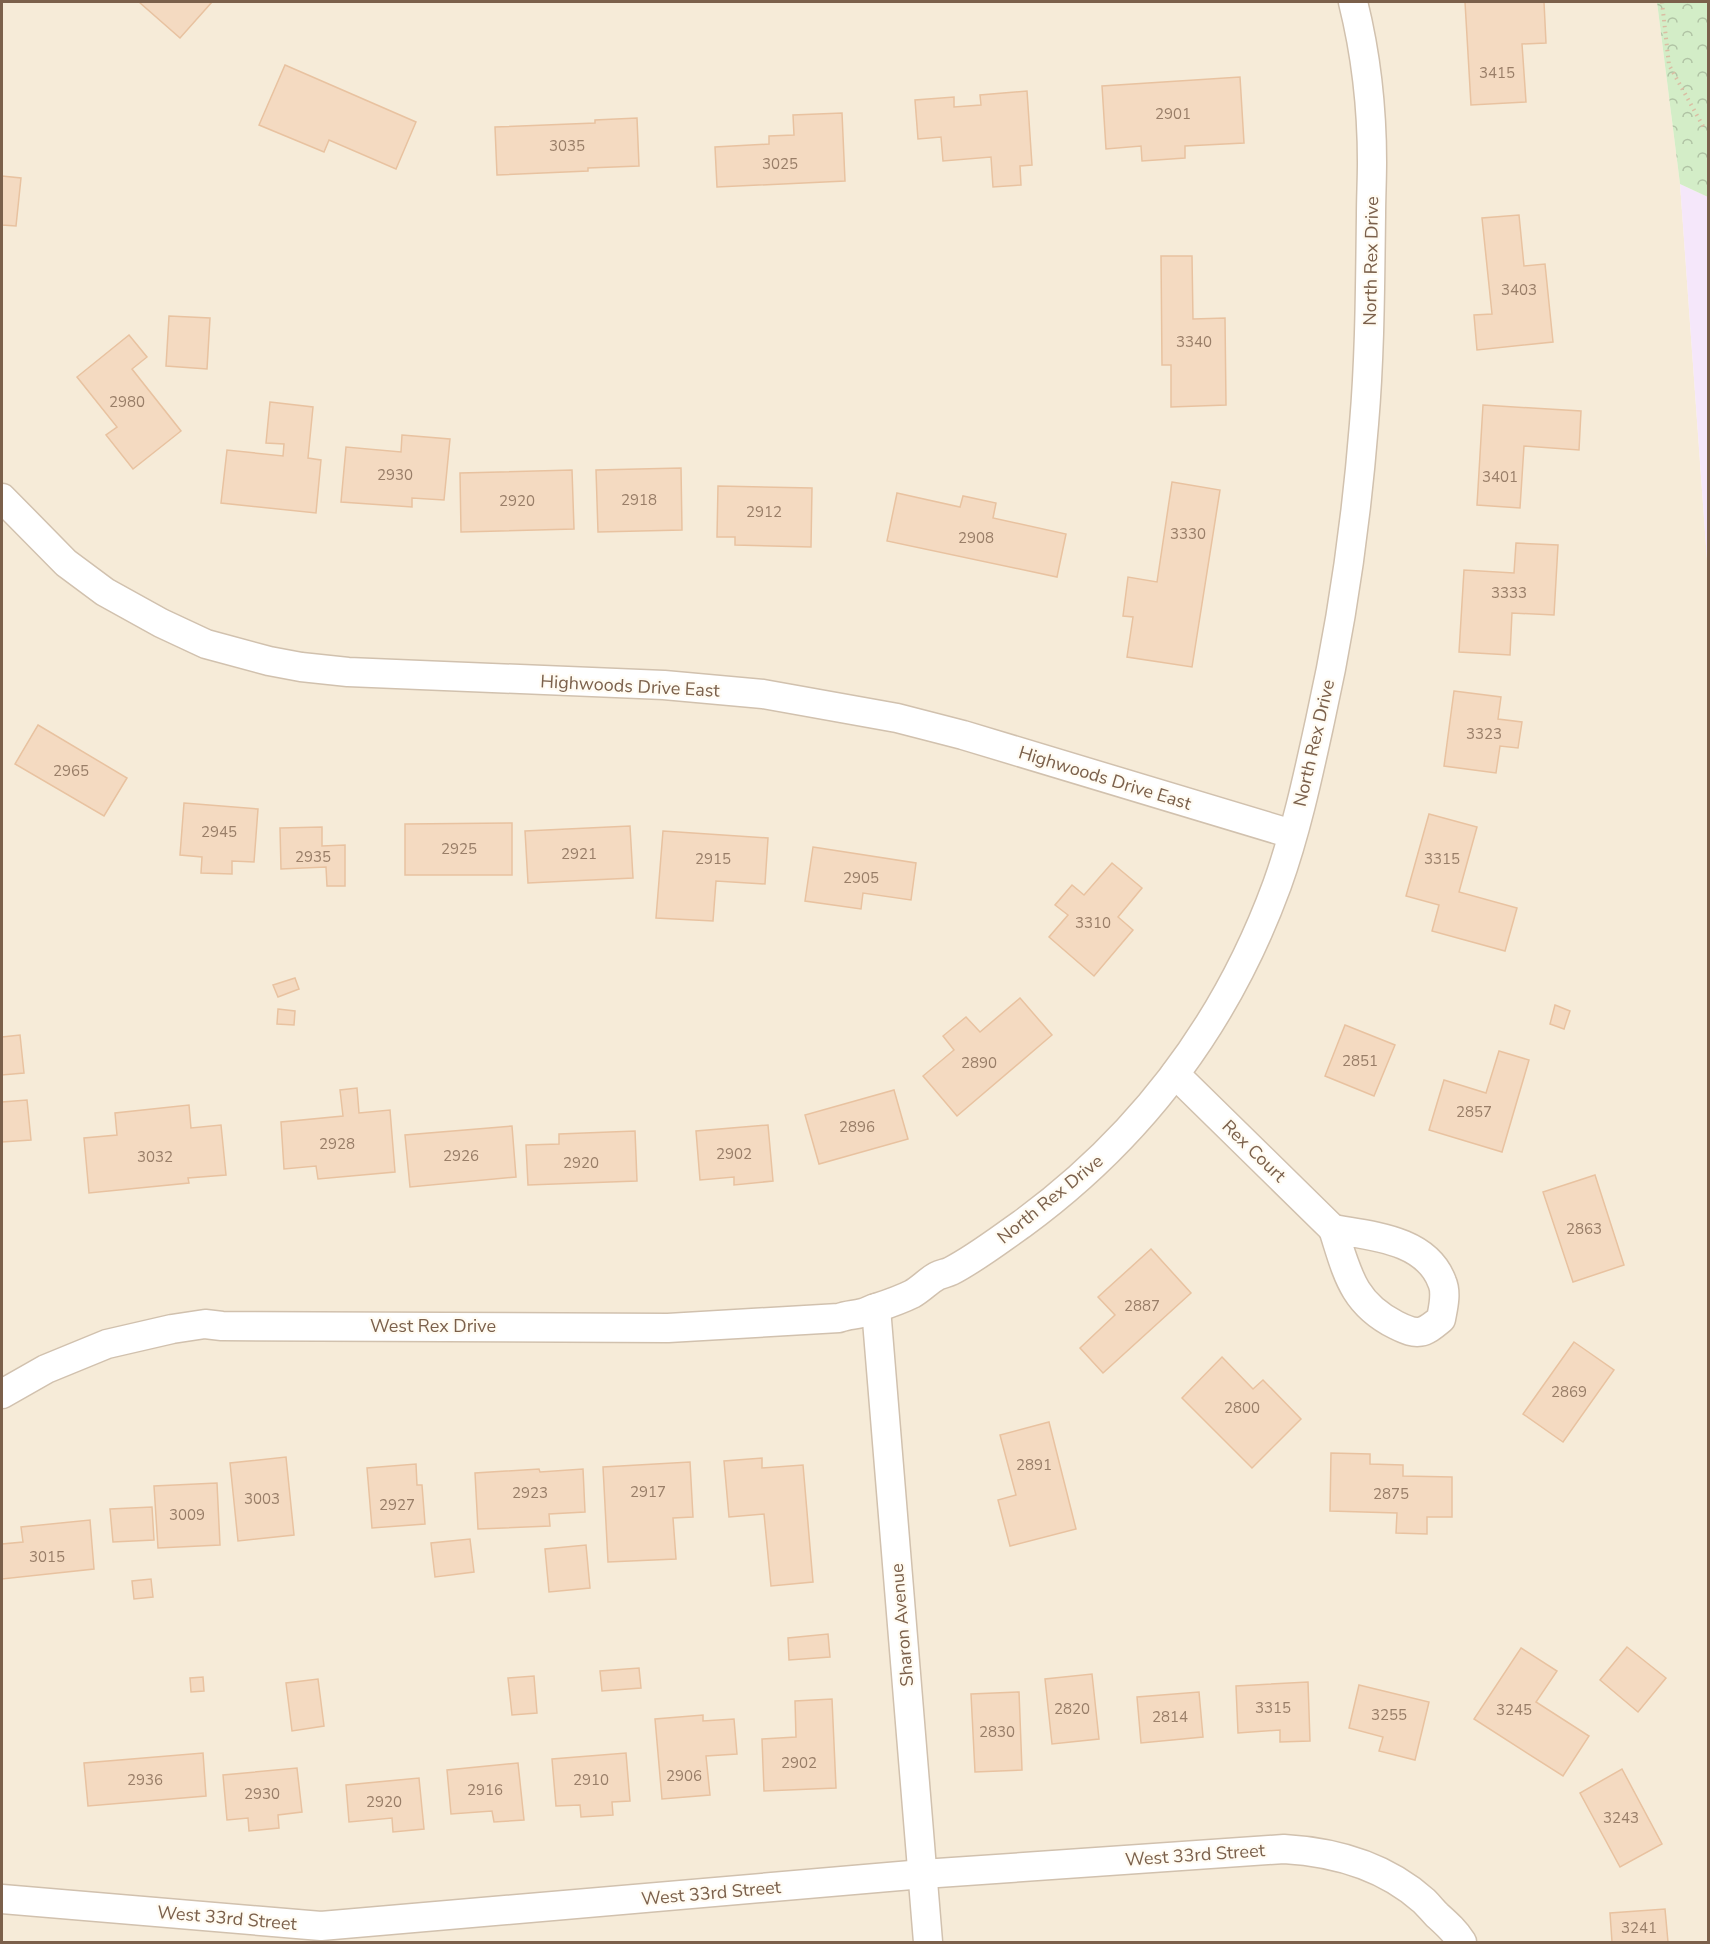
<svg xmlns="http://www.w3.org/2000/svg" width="1710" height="1944" viewBox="0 0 1710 1944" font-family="'Nunito Sans',sans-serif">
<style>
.residential{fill:#f6ebd8}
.education{fill:#f5e7fa}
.forest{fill:url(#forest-crowns)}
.building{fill:#f4dac1;stroke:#e8c2a0;stroke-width:1.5}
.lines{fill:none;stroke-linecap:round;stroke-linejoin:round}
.minor-casing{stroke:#d1c1ae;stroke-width:31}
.path{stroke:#dabda3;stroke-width:4;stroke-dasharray:1.5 4.5;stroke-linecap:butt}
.minor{stroke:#fff;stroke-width:28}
.labels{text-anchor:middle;stroke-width:4.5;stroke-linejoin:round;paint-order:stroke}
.number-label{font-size:15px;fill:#997e68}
.street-label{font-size:18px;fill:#7b604b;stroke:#fffbf2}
</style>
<defs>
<pattern id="forest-crowns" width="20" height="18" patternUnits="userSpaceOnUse" patternTransform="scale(1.5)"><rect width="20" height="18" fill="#d3edc7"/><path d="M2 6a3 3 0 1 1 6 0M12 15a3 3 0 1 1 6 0" fill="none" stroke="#b0c3a4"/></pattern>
</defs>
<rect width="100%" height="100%" fill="#fdf8ea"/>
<!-- residential -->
<path class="residential" d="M 2,2 L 1657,2 L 1680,184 L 1708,574 L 1708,1942 L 2,1942 Z"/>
<!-- education -->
<path class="education" d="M 1680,184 L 1708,197 L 1708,574 Z"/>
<!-- forest -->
<path class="forest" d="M 1657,2 L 1708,2 L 1708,197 L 1680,184 Z"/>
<!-- building -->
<g class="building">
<path d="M 139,2 L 212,2 L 180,38 Z"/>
<path d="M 1465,2 L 1544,2 L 1546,43 L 1522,44 L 1526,102 L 1471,105 Z"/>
<path d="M 285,65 L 416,122 L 396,169 L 329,140 L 324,152 L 259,125 Z"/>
<path d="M 1240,77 L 1244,143 L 1185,146 L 1185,158 L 1142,161 L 1141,146 L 1106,149 L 1102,86 Z"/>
<path d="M 1027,91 L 1032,165 L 1020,166 L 1021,185 L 993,187 L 991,157 L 943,161 L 941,137 L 918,139 L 915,100 L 954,97 L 954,107 L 981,105 L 980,95 Z"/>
<path d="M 842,113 L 845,181 L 717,187 L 715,147 L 769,144 L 769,136 L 794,135 L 793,115 Z"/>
<path d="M 637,118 L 639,166 L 588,168 L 588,171 L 497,175 L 495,127 L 595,123 L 595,120 Z"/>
<path d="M 2,176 L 21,178 L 16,226 L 2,225 Z"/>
<path d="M 1519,215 L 1524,266 L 1545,264 L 1553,342 L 1477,350 L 1474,315 L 1492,314 L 1482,218 Z"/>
<path d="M 1161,256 L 1192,256 L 1193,319 L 1225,318 L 1226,405 L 1171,407 L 1171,365 L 1162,365 Z"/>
<path d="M 169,316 L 210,318 L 207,369 L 166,366 Z"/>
<path d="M 129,335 L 147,357 L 132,369 L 181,431 L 133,469 L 106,435 L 117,427 L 77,377 Z"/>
<path d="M 270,402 L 313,407 L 308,458 L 321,460 L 316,513 L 221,503 L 227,450 L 283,456 L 284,444 L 266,443 Z"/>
<path d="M 1483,405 L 1581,411 L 1579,450 L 1524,446 L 1520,508 L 1477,505 Z"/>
<path d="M 402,435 L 450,439 L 444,500 L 412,498 L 412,507 L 341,502 L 346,447 L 401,452 Z"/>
<path d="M 681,468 L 682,530 L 598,532 L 596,470 Z"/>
<path d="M 572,470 L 574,529 L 461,532 L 460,473 Z"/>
<path d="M 1172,482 L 1220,490 L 1192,667 L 1127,657 L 1133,617 L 1123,616 L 1128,577 L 1157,582 Z"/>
<path d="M 718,486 L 812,488 L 811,547 L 735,545 L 735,537 L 717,537 Z"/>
<path d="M 897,493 L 960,507 L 963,496 L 996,503 L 993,518 L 1066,534 L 1057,577 L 887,541 Z"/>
<path d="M 1516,543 L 1558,545 L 1554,615 L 1512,613 L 1510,655 L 1459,652 L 1464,570 L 1514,573 Z"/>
<path d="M 1454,691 L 1501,697 L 1498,719 L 1522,722 L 1518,748 L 1500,746 L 1496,773 L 1444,766 Z"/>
<path d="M 38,725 L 127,778 L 104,816 L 15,764 Z"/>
<path d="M 184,803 L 258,809 L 254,862 L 232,861 L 232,874 L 201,873 L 202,857 L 180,855 Z"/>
<path d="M 1429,814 L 1477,827 L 1459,892 L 1517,908 L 1505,951 L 1432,931 L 1439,905 L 1406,896 Z"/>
<path d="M 512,823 L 512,875 L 405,875 L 405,824 Z"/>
<path d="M 630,826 L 633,878 L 528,883 L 525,831 Z"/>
<path d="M 322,827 L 322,846 L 345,845 L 345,886 L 327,886 L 326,867 L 281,869 L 280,828 Z"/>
<path d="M 663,831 L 768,838 L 765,884 L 716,881 L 713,921 L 656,918 Z"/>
<path d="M 813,847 L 916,863 L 911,900 L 863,893 L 861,909 L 805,901 Z"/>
<path d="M 1112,863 L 1142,888 L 1118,917 L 1133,930 L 1094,976 L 1049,937 L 1068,915 L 1055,905 L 1072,885 L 1084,895 Z"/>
<path d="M 295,978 L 299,989 L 278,997 L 273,985 Z"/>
<path d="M 1020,998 L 1052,1035 L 957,1116 L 923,1076 L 954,1050 L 943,1036 L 966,1017 L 980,1032 Z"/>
<path d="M 1555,1005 L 1570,1011 L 1564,1029 L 1550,1024 Z"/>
<path d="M 278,1009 L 295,1011 L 294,1025 L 277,1024 Z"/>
<path d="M 1345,1025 L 1395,1045 L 1374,1096 L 1325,1076 Z"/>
<path d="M 20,1035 L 24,1073 L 2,1075 L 2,1037 Z"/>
<path d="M 1499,1051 L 1529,1060 L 1502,1152 L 1429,1130 L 1444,1080 L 1486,1093 Z"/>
<path d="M 357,1088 L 359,1113 L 390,1110 L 395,1172 L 318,1179 L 316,1166 L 284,1169 L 281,1122 L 343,1116 L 340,1090 Z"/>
<path d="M 894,1090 L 908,1139 L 819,1164 L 805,1115 Z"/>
<path d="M 27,1100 L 31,1140 L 2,1142 L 2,1102 Z"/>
<path d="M 189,1105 L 191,1128 L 221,1125 L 226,1175 L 188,1178 L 189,1183 L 89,1193 L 84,1138 L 117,1135 L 115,1113 Z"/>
<path d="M 768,1125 L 773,1181 L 734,1185 L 734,1177 L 700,1180 L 696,1131 Z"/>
<path d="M 512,1126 L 516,1177 L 410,1187 L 405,1135 Z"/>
<path d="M 635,1131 L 637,1181 L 528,1185 L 526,1145 L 559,1144 L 559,1134 Z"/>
<path d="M 1595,1175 L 1624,1265 L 1573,1282 L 1543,1192 Z"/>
<path d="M 1151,1249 L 1191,1293 L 1103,1373 L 1080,1348 L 1115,1315 L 1098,1297 Z"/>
<path d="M 1574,1342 L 1614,1370 L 1563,1442 L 1523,1414 Z"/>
<path d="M 1222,1357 L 1253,1389 L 1263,1380 L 1301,1419 L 1252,1468 L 1182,1398 Z"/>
<path d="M 1049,1422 L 1076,1529 L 1010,1546 L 998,1500 L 1016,1495 L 1000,1435 Z"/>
<path d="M 1331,1453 L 1370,1454 L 1370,1464 L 1403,1465 L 1403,1476 L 1452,1477 L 1452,1517 L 1427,1517 L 1427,1534 L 1396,1533 L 1397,1513 L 1330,1511 Z"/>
<path d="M 286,1457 L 294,1535 L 238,1541 L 230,1463 Z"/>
<path d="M 762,1458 L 762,1468 L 803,1465 L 813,1582 L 771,1586 L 764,1514 L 729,1517 L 724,1461 Z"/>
<path d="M 690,1462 L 693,1517 L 673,1518 L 676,1559 L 608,1562 L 603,1467 Z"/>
<path d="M 416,1464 L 417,1485 L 422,1485 L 425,1524 L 372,1528 L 367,1468 Z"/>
<path d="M 539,1469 L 540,1472 L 583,1469 L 585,1512 L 549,1514 L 550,1526 L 478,1529 L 475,1473 Z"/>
<path d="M 217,1483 L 220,1545 L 158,1548 L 154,1486 Z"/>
<path d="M 152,1507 L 154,1540 L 113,1542 L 110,1509 Z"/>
<path d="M 90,1520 L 94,1569 L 2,1579 L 2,1544 L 23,1542 L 21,1527 Z"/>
<path d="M 470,1539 L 474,1572 L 435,1577 L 431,1543 Z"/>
<path d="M 586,1545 L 590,1588 L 549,1592 L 545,1549 Z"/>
<path d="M 151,1579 L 153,1597 L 134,1599 L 132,1581 Z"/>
<path d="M 828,1634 L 830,1657 L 789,1660 L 788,1638 Z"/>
<path d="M 1627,1647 L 1666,1678 L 1638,1712 L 1600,1680 Z"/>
<path d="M 1521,1648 L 1557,1671 L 1536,1702 L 1589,1736 L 1563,1776 L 1474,1719 Z"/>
<path d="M 639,1668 L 641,1688 L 602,1691 L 600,1671 Z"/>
<path d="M 1092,1674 L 1099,1739 L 1052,1744 L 1045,1679 Z"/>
<path d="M 534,1676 L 537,1713 L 512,1715 L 508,1678 Z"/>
<path d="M 203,1677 L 204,1691 L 191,1692 L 190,1678 Z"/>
<path d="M 318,1679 L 324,1726 L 292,1731 L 286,1683 Z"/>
<path d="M 1308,1682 L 1310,1741 L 1280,1742 L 1280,1730 L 1238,1733 L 1236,1686 Z"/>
<path d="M 1359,1685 L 1429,1702 L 1415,1760 L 1379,1751 L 1383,1737 L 1349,1728 Z"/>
<path d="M 1019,1692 L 1022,1770 L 975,1772 L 971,1694 Z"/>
<path d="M 1199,1692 L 1203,1737 L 1141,1743 L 1137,1697 Z"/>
<path d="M 832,1699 L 836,1788 L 764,1791 L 762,1739 L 796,1737 L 795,1701 Z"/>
<path d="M 703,1715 L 703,1721 L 734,1719 L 737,1754 L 706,1756 L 710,1795 L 662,1799 L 655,1719 Z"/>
<path d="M 203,1753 L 206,1796 L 88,1806 L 84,1763 Z"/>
<path d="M 626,1753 L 630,1801 L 612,1802 L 613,1815 L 581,1817 L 580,1805 L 556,1806 L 552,1759 Z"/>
<path d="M 518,1763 L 524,1820 L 494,1822 L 492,1811 L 451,1814 L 447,1770 Z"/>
<path d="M 297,1768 L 302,1812 L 278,1815 L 279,1828 L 249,1831 L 248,1818 L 227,1820 L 223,1775 Z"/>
<path d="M 1622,1769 L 1662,1844 L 1620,1867 L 1580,1793 Z"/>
<path d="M 419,1778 L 424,1829 L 393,1832 L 392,1818 L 349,1822 L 346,1785 Z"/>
<path d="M 1665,1909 L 1668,1942 L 1612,1942 L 1610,1913 Z"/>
</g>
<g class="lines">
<defs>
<g id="minor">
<path d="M 2,498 L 66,563 L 105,592 L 161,623 L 206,644 L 269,661 L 301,667 L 348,672 L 664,685 L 763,694 L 897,718 L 963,735 L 1292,834"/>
<path d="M 1175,1074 L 1333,1229"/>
<path d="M 1333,1229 C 1371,1236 1426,1239 1442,1282 C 1447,1293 1443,1308 1441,1319 C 1423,1334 1418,1336 1396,1325 C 1352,1303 1347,1272 1333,1229 Z"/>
<path d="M 876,1308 L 928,1942"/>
<path d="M 2,1394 L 46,1369 L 107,1344 L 172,1329 L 205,1324 L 222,1326 L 668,1328 L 839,1318 C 847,1315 854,1315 862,1313 C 868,1312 870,1309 876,1308 C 888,1304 900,1300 912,1294 C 921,1289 928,1281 937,1276 C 941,1274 947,1273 951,1271 C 976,1258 999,1240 1022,1224 C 1142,1136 1226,1024 1277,885 C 1296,832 1308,776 1320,721 C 1342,623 1356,524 1364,424 C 1370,354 1370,285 1371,216 C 1371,198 1372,180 1372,162 C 1372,108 1366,54 1353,2"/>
<path d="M 2,1899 L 321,1926 L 923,1874 L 1284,1849 C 1335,1852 1385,1866 1424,1901 C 1429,1906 1433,1911 1437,1915 C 1447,1924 1455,1931 1462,1942"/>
</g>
</defs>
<!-- minor casing -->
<use href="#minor" class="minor-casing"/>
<!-- path -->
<path class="path" d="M 1662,2 L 1669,65 L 1704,128"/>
<!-- minor -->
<use href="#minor" class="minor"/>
</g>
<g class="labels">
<!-- number labels -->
<g class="number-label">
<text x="1497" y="78">3415</text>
<text x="1173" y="119">2901</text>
<text x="567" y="151">3035</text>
<text x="780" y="169">3025</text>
<text x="1519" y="295">3403</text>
<text x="1194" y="347">3340</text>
<text x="127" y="407">2980</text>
<text x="395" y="480">2930</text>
<text x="1500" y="482">3401</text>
<text x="639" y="505">2918</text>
<text x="517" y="506">2920</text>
<text x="764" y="517">2912</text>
<text x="1188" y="539">3330</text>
<text x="976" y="543">2908</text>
<text x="1509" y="598">3333</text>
<text x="1484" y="739">3323</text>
<text x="71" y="776">2965</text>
<text x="219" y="837">2945</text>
<text x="459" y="854">2925</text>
<text x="579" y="859">2921</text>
<text x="313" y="862">2935</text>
<text x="713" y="864">2915</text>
<text x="1442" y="864">3315</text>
<text x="861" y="883">2905</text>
<text x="1093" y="928">3310</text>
<text x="1360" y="1066">2851</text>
<text x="979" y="1068">2890</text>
<text x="1474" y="1117">2857</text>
<text x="857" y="1132">2896</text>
<text x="337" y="1149">2928</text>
<text x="734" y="1159">2902</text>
<text x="461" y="1161">2926</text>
<text x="155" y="1162">3032</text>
<text x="581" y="1168">2920</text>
<text x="1584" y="1234">2863</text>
<text x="1142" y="1311">2887</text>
<text x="1569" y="1397">2869</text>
<text x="1242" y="1413">2800</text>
<text x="1034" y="1470">2891</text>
<text x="648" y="1497">2917</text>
<text x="530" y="1498">2923</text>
<text x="1391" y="1499">2875</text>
<text x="262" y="1504">3003</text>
<text x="397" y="1510">2927</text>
<text x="187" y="1520">3009</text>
<text x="47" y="1562">3015</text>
<text x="1273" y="1713">3315</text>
<text x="1072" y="1714">2820</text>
<text x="1514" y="1715">3245</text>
<text x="1389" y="1720">3255</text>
<text x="1170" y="1722">2814</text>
<text x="997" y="1737">2830</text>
<text x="799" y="1768">2902</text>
<text x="684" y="1781">2906</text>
<text x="145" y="1785">2936</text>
<text x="591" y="1785">2910</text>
<text x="485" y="1795">2916</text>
<text x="262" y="1799">2930</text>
<text x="384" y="1807">2920</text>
<text x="1621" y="1823">3243</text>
<text x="1639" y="1933">3241</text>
</g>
<!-- street labels -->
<g class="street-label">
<text transform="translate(1371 261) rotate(-89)" y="6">North Rex Drive</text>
<text transform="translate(630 686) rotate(3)" y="6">Highwoods Drive East</text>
<text transform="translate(1314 743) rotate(-77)" y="6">North Rex Drive</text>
<text transform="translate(1105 778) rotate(17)" y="6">Highwoods Drive East</text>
<text transform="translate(1254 1151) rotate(44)" y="6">Rex Court</text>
<text transform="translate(1050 1199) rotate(-39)" y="6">North Rex Drive</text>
<text x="433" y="1332">West Rex Drive</text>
<text transform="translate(902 1625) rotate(-95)" y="6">Sharon Avenue</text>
<text transform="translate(1195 1855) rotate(-4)" y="6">West 33rd Street</text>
<text transform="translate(711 1893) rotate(-5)" y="6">West 33rd Street</text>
<text transform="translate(227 1918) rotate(5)" y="6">West 33rd Street</text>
</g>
</g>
<!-- border -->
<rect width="1710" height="1944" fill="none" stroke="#7b604b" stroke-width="6"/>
</svg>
